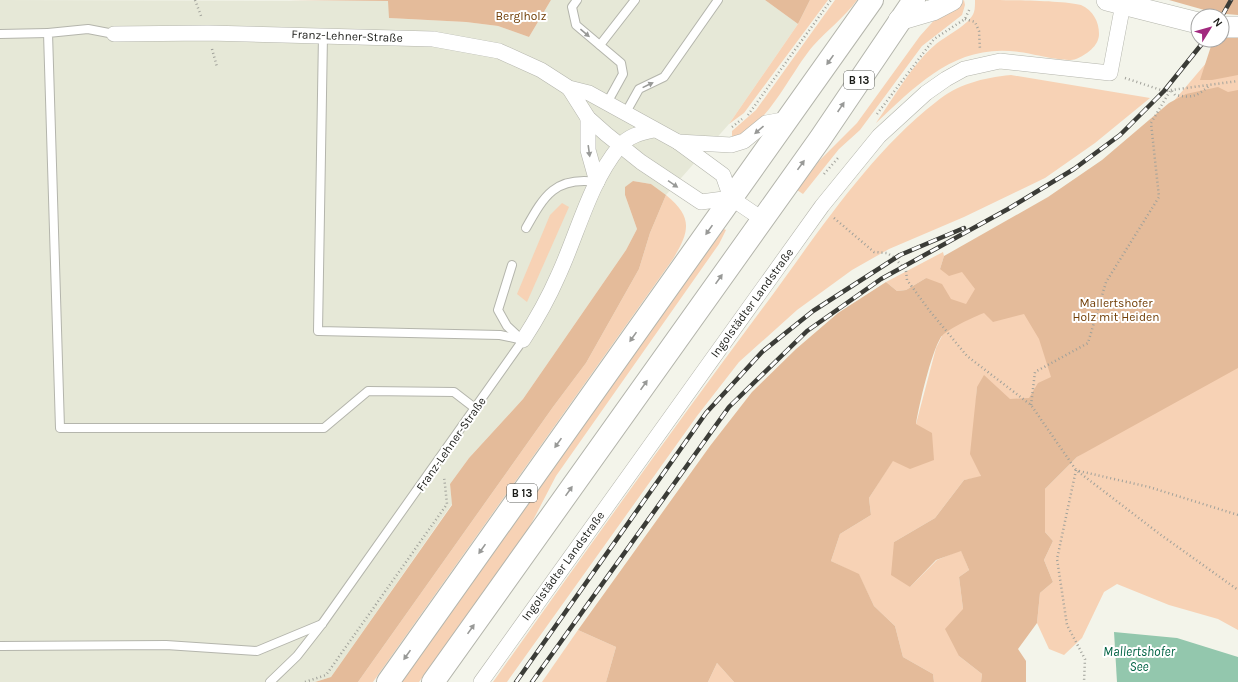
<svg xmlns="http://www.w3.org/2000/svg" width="1238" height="682" viewBox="0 0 1238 682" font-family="Karla,sans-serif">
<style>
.built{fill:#e6e8d7}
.green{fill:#f7d2b5}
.forest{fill:#e4bb9a}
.water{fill:#93c7ad}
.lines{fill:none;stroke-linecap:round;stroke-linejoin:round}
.lane-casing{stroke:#b4b5ac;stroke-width:10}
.street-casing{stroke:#b4b5ac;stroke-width:16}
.secondary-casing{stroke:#b4b5ac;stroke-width:22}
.primary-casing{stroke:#b4b5ac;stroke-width:24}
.path{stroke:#a0a19a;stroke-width:2.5;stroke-dasharray:1 3;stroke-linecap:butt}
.lane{stroke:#fff;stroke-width:8}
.street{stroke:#fff;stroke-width:15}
.secondary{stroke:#fff;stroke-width:21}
.primary{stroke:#fff;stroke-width:22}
.rail-casing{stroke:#3b3c37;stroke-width:4.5}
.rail{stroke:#fff;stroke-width:3;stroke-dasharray:9;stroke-linecap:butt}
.oneway{fill:#989997}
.labels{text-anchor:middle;stroke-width:4;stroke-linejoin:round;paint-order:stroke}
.shield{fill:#fff;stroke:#5f605d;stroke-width:1}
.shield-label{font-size:11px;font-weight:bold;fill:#1b1c18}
.park-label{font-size:12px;fill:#703d04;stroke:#fff}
.street-label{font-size:12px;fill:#1b1c18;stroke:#fff}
.water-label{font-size:13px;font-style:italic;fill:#006344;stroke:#fff}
</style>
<rect width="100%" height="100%" fill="#f3f4ea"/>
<!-- built -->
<path class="built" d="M 0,0 L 389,1 L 389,18 L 466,22 L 498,26 L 529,37 L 551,0 L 765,0 L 798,24 L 729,124 L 666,195 L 651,184 L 633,181 L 625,195 L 637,229 L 626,250 L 523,399 L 469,458 L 450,484 L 452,504 L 331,677 L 315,682 L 0,682 Z"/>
<!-- green -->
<g class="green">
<path d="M 810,0 L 828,0 L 744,113 L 729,124 L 798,24 Z"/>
<path d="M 835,0 L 857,0 C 845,17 827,30 813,46 C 792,70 766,129 734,137 L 732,136 L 732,131 L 756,110 Z"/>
<path d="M 964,0 L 965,5 L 962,15 L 922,46 L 860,130 L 839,149 L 803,194 L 797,190 L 819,161 L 857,123 L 920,36 L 938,16 Z"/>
<path d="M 975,0 C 1000,0 1060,0 1081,5 C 1093,10 1099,22 1099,34 C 1099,46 1086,55 1076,59 C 1065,63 1031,53 1019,52 C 956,43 918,84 876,123 C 892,100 914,62 935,45 C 945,36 970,25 974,12 C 975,9 975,4 975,0 Z"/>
<path d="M 1238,59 L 1238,630 L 1218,619 L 1169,605 L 1117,584 L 1104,592 L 1082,638 L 1064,655 L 1049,649 L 1037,623 L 1040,593 L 1053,582 L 1044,560 L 1053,541 L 1045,532 L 1045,489 L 1077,457 L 1083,453 L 977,387 L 975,415 L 981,477 L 964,480 L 935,518 L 894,542 L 910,587 L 937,560 L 961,550 L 969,570 L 959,577 L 963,609 L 959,656 L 982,674 L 981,682 L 934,682 L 933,674 L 903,657 L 895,626 L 874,606 L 859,575 L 831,561 L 840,534 L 871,515 L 869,498 L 916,424 L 936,348 L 942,336 L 926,278 L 906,290 L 897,291 L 886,282 L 943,252 L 944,256 L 940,269 L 1045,214 L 1167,109 L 1207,62 Z"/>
<path d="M 1011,75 L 1150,98 L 1095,143 L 1045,178 L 964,217 L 889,249 L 852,270 L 797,310 L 739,362 L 697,416 L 507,682 L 493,682 C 584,554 674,427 768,301 C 818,233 869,154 936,102 C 958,84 982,78 1011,75 Z"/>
<path d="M 666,195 C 693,217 690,231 673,259 L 373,682 L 358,682 L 553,407 L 586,363 L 639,269 L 650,233 Z"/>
<path d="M 562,203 L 569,207 L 527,302 L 517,294 L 550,215 Z"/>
<path d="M 724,229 L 726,230 L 719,244 L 556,476 L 529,528 L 517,546 L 419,682 L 401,682 L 667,305 Z"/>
<path d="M 578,630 L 616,647 L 606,682 L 542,682 Z"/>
<path d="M 717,663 L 734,682 L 708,682 Z"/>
</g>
<!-- forest -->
<g class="forest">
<path d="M 289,0 L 551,0 L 529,37 L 498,26 L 466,22 L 389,18 L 388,1 Z"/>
<path d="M 765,0 L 810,0 L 798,24 Z"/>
<path d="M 1169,0 L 1238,0 L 1238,15 L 1215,13 Z"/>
<path d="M 1222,35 L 1238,35 L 1238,75 L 1212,80 L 1200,80 L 1213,40 L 1222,40 Z"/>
<path d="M 1218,87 L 1228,92 L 1238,90 L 1238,368 L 1077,457 L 1045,489 L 1045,532 L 1053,541 L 1044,560 L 1053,582 L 1040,593 L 1037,623 L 1018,649 L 1026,661 L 1026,682 L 981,682 L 982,674 L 959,656 L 945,629 L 963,609 L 959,577 L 969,570 L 961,551 L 936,560 L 910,587 L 891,575 L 894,542 L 935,518 L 964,480 L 981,476 L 970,454 L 977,387 L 984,375 L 1010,399 L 1029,398 L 1038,383 L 1051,377 L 1039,339 L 1024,314 L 993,322 L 984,313 C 974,317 947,329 941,337 C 931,353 919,405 916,424 L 932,433 L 934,460 L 910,469 L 893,461 L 869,498 L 871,515 L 840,534 L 831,561 L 859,574 L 874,606 L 895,626 L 903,657 L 933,674 L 934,682 L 734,682 L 717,663 L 708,682 L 606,682 L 616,647 L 578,630 L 710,446 L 752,392 L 796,349 L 838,313 L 886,282 L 897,291 L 906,290 L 926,278 L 942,284 L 951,299 L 966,304 L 975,289 L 962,272 L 949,276 L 940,269 L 944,256 L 1048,197 L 1102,160 L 1169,103 L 1186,94 Z"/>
<path d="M 633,181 L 651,184 L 666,195 L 650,233 L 639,269 L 586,363 L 553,407 L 358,682 L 315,682 L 331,677 L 452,505 L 450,484 L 469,458 L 523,399 L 626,250 L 637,229 L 625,195 L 625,187 Z"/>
</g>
<!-- water -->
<path class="water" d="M 1114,632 L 1177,638 L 1238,657 L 1238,682 L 1117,682 Z"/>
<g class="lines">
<defs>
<g id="lane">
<path d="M 577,0 L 572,7 L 576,25 L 621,63 L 623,74 L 607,103"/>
<path d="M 0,34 L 48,33"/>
<path d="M 114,34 L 88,29 L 48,33 L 60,428 L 324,428 L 368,391 L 454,392 L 476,409"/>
<path d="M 323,35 L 318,331 L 500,335 L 523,340"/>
<path d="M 600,45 L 635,0"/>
<path d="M 625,114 L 639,89 L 664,77 L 718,0"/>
<path d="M 526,228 C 544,196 555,176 597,182"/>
<path d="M 512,265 L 498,310 L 507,326 L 522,340"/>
<path d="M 0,646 L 166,645 L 257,651 L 322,624"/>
<path d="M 270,682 L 297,656 L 322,624 L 523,340"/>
</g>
<g id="street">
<path d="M 114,34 L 208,33 L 433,39 L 499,51 L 541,70 L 569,88 L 589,93 L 678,142 L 723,175 L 731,198 L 762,219"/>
<path d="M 569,88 L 588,118 L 606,134 L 641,162 L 701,202 L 731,198"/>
<path d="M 588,118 L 588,150 L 597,182"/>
<path d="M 678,142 L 731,145 L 744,141 L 766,123 L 788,119"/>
<path d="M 523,340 C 536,320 548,299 558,276 C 578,233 589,184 619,147 C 628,136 640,133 654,130"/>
<path d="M 481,682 L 822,206 L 879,136 L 926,93 L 946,79 L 964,69 L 1000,61 L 1110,73 L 1123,4"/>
</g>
<g id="secondary">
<path d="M 1107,0 L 1198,23"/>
<path d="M 899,20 L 933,10 L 952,0"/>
<path d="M 1222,27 L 1238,27"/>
</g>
<g id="primary">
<path d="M 388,682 L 872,0"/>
<path d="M 433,682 L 820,139 L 914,0"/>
</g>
</defs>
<!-- lane casing -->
<use href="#lane" class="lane-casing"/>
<!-- street casing -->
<use href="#street" class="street-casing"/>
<!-- secondary casing -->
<use href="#secondary" class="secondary-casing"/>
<!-- primary casing -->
<use href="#primary" class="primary-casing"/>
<!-- path -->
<g class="path">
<path d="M 195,0 L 201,16"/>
<path d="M 965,19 L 975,22 L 979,31 L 980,50"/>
<path d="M 212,49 L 217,67"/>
<path d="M 1125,78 L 1164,91 L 1238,81"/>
<path d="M 1172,91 L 1175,95 C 1192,98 1196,97 1209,86"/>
<path d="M 877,114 L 934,39 L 965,19 L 970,8"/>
<path d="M 748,115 L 831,0"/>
<path d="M 732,127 L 742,119"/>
<path d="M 824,174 L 838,158"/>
<path d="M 834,218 L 874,252 L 887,253 L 895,258 L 906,271 L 907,280 L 929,310 L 967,356 L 1031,405 L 1076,470 L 1161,535 L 1238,590"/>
<path d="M 1031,405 L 1035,372 L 1088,343 L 1106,282 L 1159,197 L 1151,123 L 1170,91"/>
<path d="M 1076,470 L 1057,559 L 1067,625 L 1085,659 L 1084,682"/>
<path d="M 1079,471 L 1149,487 L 1238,515"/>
<path d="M 305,682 L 326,675 L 447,504 L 444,476"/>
</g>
<!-- lane -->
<use href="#lane" class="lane"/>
<!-- street -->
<use href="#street" class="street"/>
<!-- secondary -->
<use href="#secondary" class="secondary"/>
<!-- primary -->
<use href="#primary" class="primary"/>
<defs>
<g id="rail">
<path d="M 1222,16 L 1231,0"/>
<path d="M 516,682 L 706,413 L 762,352 L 813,311 L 900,255 L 964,228"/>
<path d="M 532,682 L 729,407 L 807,331 L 881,279 L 1008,209 L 1074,169 L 1120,135 L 1164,91 L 1205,40"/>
</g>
</defs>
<!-- rail casing -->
<use href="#rail" class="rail-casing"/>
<!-- rail -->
<use href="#rail" class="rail"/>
</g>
<!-- one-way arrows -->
<defs><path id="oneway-solid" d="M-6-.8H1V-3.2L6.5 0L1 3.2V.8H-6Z"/></defs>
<g class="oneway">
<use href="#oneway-solid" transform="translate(585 33) rotate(40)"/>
<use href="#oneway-solid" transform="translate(830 60) rotate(125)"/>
<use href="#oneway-solid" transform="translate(648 85) rotate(-26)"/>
<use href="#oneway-solid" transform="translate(841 107) rotate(-56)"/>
<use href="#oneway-solid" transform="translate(759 130) rotate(139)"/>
<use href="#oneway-solid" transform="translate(589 151) rotate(82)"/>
<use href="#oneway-solid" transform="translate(801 165) rotate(-54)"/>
<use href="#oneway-solid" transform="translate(673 184) rotate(34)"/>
<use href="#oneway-solid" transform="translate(709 230) rotate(125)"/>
<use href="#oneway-solid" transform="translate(719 279) rotate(-55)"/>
<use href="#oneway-solid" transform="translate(633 337) rotate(125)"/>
<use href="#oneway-solid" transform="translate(644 385) rotate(-55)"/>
<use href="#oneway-solid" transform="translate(558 443) rotate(125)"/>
<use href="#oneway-solid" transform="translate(569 491) rotate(-55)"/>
<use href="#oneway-solid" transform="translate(482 549) rotate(125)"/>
<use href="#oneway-solid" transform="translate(471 629) rotate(-55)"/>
<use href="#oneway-solid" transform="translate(407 655) rotate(125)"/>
</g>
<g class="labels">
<!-- shield labels -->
<g class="shield">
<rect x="844" y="71" width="30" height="18" rx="3"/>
<rect x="507" y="484" width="30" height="18" rx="3"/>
</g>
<g class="shield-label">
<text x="859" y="84">B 13</text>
<text x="522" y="497">B 13</text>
</g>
<!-- park labels -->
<g class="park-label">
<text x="521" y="20">Berglholz</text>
<text x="1116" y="307">Mallertshofer<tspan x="1116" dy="14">Holz mit Heiden</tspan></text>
</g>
<!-- street labels -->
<g class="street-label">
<text transform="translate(347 36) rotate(2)" y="4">Franz-Lehner-Straße</text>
<text transform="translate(752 303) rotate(-54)" y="4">Ingolstädter Landstraße</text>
<text transform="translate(451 444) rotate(-55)" y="4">Franz-Lehner-Straße</text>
<text transform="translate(563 566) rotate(-54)" y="4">Ingolstädter Landstraße</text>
</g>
<!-- water labels -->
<g class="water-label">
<text x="1139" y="656">Mallertshofer<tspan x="1139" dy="15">See</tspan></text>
</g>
</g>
<!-- north arrow -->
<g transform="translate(1210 28) rotate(53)"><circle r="19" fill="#ffffff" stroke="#a4a4a3"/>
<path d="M0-3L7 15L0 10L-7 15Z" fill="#a2297f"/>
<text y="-6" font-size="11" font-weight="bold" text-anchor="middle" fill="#1b1c18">N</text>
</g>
</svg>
